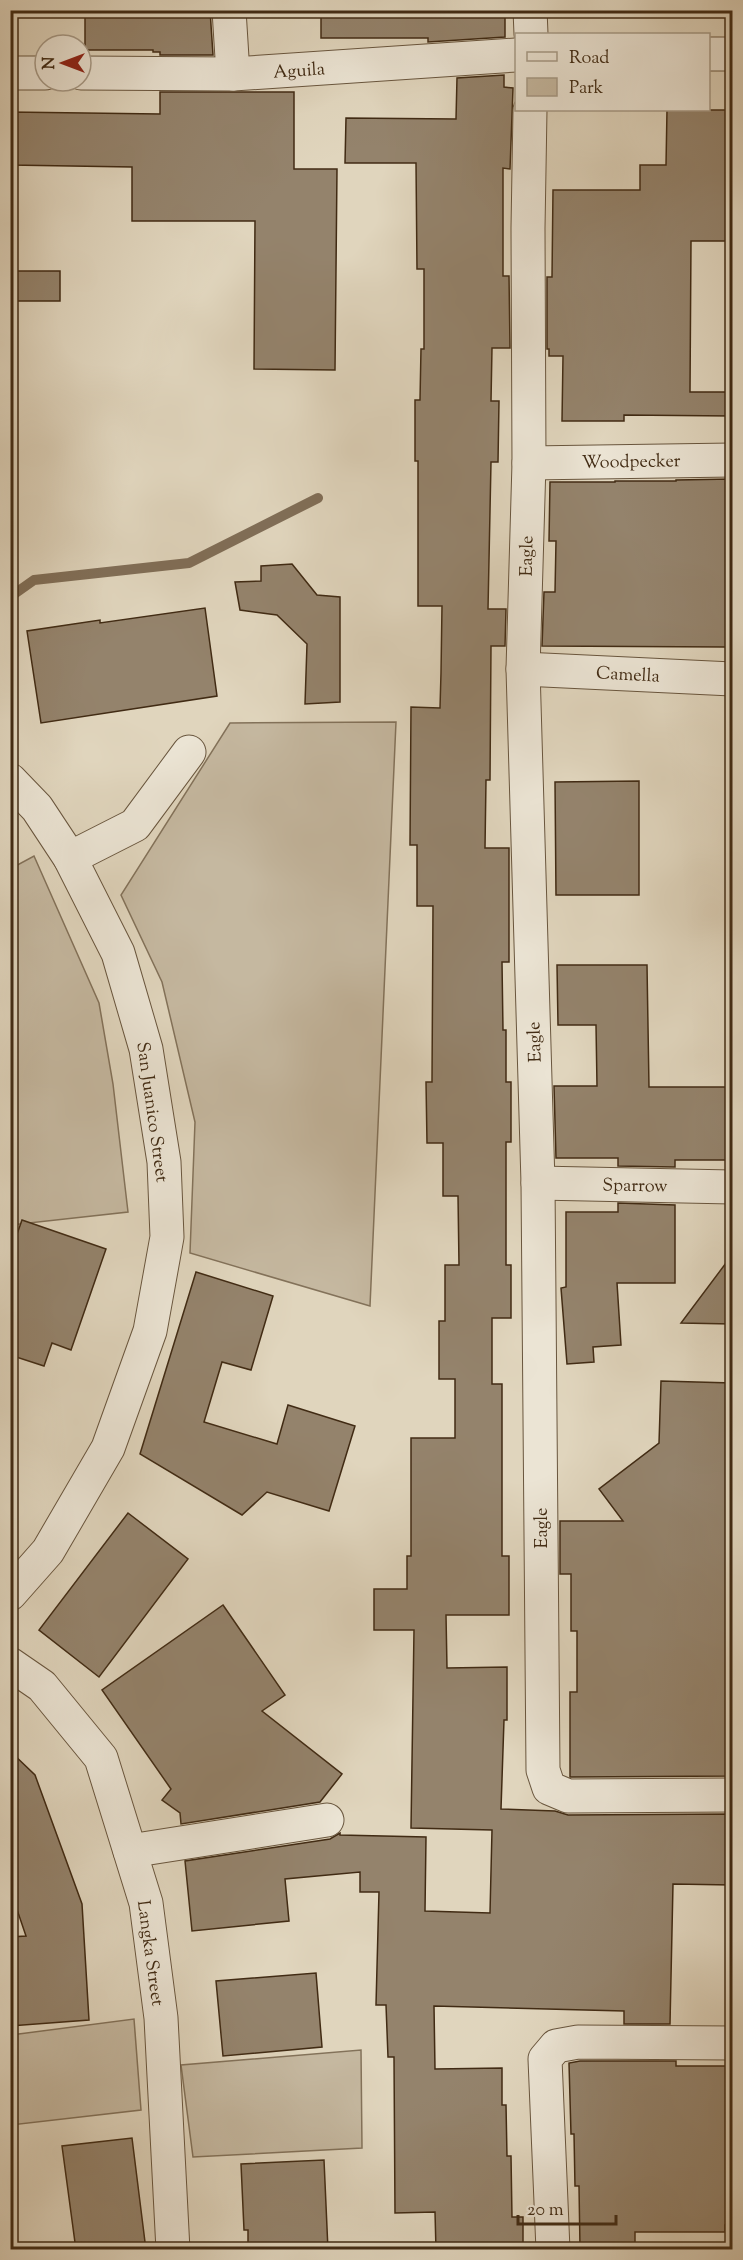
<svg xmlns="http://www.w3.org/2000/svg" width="743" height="2260" viewBox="0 0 743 2260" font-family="'Sorts Mill Goudy',serif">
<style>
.green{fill:#c5b8a0;stroke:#83725a;stroke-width:1.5}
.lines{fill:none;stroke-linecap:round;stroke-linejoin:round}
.stream{stroke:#806e57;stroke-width:10}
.building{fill:#94836c;stroke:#412b14;stroke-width:1.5}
.minor-casing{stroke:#69563e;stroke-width:35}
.minor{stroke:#ebe4d4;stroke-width:33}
.labels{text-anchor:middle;stroke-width:4.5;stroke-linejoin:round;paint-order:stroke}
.street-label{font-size:18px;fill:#412b14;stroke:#ebe4d4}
</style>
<rect width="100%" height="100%" fill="#e0d5bd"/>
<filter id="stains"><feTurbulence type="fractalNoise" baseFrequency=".00333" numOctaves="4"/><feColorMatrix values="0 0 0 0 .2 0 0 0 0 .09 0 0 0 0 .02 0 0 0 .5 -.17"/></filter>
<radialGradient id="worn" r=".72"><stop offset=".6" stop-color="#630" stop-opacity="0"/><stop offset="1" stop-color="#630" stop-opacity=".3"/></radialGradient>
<!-- green -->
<g class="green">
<path d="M 396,722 L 370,1306 L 190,1253 L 195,1122 L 162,982 L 121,895 L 230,723 Z"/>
<path d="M 34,856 L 99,1003 L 113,1084 L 128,1212 L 11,1225 L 10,869 Z"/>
<path d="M 134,2019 L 141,2110 L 11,2125 L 11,2035 Z"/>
<path d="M 361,2050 L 362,2148 L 193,2157 L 181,2065 Z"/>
</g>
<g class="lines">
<!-- stream -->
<path class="stream" d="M 10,597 L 34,580 L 189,563 L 318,498"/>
</g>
<!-- building -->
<g class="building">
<path d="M 85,10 L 210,10 L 213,55 L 160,55 L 160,52 L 153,52 L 153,50 L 85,50 Z"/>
<path d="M 321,10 L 505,10 L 505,37 L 428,42 L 428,38 L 321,38 Z"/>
<path d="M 504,75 L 504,87 L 513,88 L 510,169 L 503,168 L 503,276 L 509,276 L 510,348 L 492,348 L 491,401 L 499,401 L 498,462 L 491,462 L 488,609 L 506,609 L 505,646 L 491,646 L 490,780 L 486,780 L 485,848 L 509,848 L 509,962 L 502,962 L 503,1030 L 506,1030 L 506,1082 L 511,1082 L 511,1142 L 506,1142 L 506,1265 L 511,1265 L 511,1318 L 492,1318 L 492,1384 L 502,1384 L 502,1556 L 509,1556 L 509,1615 L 446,1615 L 447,1668 L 507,1667 L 507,1720 L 504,1720 L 501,1809 L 555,1811 L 568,1815 L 732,1814 L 732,1885 L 673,1884 L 670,2024 L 624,2024 L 624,2011 L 434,2006 L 435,2069 L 502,2068 L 502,2105 L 506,2105 L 507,2156 L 511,2156 L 512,2217 L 523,2217 L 523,2250 L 436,2250 L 435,2212 L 395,2213 L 394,2057 L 388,2057 L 386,2005 L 376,2005 L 379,1892 L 360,1892 L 360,1872 L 285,1879 L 289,1921 L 192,1931 L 185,1861 L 330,1839 L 340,1833 L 340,1835 L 426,1837 L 425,1911 L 490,1913 L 492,1830 L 411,1828 L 414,1630 L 374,1630 L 374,1589 L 407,1589 L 407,1556 L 411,1556 L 411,1438 L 455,1438 L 455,1379 L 439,1379 L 439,1321 L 445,1321 L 445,1265 L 459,1265 L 458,1196 L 443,1196 L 443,1143 L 427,1143 L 426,1082 L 432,1082 L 433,906 L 417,906 L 417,845 L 410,845 L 411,707 L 440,708 L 441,673 L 442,606 L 418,606 L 418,461 L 415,461 L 415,400 L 420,400 L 421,349 L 424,349 L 424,269 L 417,269 L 416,163 L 345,163 L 346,118 L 456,119 L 457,78 Z"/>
<path d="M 160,92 L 294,92 L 294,169 L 337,169 L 335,370 L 254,369 L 255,221 L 132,221 L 132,167 L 10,165 L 10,112 L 160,114 Z"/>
<path d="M 667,110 L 732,110 L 732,241 L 691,241 L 690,392 L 732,392 L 732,416 L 624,415 L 624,421 L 562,421 L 563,356 L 549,356 L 549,349 L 547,349 L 547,277 L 552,277 L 553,190 L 640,190 L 640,165 L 666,165 Z"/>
<rect x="10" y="271" width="50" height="30"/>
<path d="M 732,479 L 732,630 L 726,630 L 726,647 L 542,646 L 544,592 L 555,592 L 556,541 L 549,541 L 550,482 L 615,482 L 615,481 L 676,481 L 676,480 Z"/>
<path d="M 292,564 L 317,595 L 340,597 L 340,702 L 305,704 L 307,644 L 277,615 L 240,610 L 235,582 L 261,581 L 261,566 Z"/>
<path d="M 205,608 L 217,696 L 41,723 L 27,631 L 100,620 L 100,623 Z"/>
<path d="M 639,781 L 639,895 L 556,895 L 555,782 Z"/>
<path d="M 557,965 L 647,965 L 649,1087 L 732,1087 L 732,1160 L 675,1160 L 675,1167 L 618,1166 L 618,1158 L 556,1158 L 554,1086 L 597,1086 L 596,1025 L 558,1025 Z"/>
<path d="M 618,1203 L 675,1205 L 675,1283 L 617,1283 L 621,1345 L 593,1347 L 594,1362 L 567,1364 L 561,1288 L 566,1287 L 566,1212 L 618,1212 Z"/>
<path d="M 22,1220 L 106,1249 L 71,1350 L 52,1343 L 44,1366 L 10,1355 L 10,1254 Z"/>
<path d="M 732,1255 L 732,1324 L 681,1323 Z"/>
<path d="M 196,1272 L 273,1296 L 251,1370 L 222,1362 L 204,1422 L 277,1444 L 288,1405 L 355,1426 L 329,1511 L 267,1492 L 242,1515 L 140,1454 Z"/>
<path d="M 661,1381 L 732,1383 L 732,1776 L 572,1777 L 570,1777 L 570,1692 L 577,1692 L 577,1631 L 571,1631 L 571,1574 L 560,1574 L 560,1521 L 623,1521 L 599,1489 L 659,1443 Z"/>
<path d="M 128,1513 L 188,1559 L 99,1677 L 39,1630 Z"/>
<path d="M 223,1605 L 285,1695 L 262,1711 L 342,1774 L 320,1802 L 181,1824 L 180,1813 L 162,1800 L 171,1789 L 102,1690 Z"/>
<path d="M 10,1751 L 35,1775 L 82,1904 L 89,2020 L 10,2026 L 10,1937 L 26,1936 L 10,1889 Z"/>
<path d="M 316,1973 L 322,2047 L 223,2056 L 216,1981 Z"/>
<path d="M 580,2061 L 676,2061 L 676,2066 L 732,2066 L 732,2225 L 725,2225 L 725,2232 L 635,2232 L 635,2245 L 580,2247 L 579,2186 L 575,2186 L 574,2134 L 571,2134 L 569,2063 Z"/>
<path d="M 132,2138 L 146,2250 L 76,2250 L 62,2146 Z"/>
<path d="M 324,2160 L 328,2250 L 248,2250 L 248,2230 L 244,2230 L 241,2164 Z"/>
</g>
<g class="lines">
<defs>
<g id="minor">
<path d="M 229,10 L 233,74"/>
<path d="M 530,10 L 531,34"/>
<path d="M 708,54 L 732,54"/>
<path d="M 10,73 L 45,73"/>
<path d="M 81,73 L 233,74 L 516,55"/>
<path d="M 530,110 L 528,228 L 529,463 L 523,669 L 538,1183 L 543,1770 L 549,1788 L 568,1796 L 732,1795"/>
<path d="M 529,463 L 732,460"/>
<path d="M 523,669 L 732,679"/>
<path d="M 10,780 L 37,808 L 70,858 L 118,953 L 146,1049 L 164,1162 L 167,1237 L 150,1331 L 108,1448 L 48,1551 L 10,1594"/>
<path d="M 70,858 L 135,825 L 189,752"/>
<path d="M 538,1183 L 732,1187"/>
<path d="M 10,1664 L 42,1686 L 101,1758 L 146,1903 L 161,2018 L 173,2250"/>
<path d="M 130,1851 L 327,1820"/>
<path d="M 553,2250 L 545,2059 L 556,2046 L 578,2042 L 732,2043"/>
</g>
</defs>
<!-- minor casing -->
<use href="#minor" class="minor-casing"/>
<!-- minor -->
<use href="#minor" class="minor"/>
</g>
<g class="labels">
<!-- street labels -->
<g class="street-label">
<text transform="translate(299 70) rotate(-4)" y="6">Aguila</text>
<text transform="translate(631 461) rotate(-1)" y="6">Woodpecker</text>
<text transform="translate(526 556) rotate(-89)" y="6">Eagle</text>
<text transform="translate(628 674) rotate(3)" y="6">Camella</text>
<text transform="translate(534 1042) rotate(-92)" y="6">Eagle</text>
<text transform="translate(153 1112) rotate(82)" y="6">San Juanico Street</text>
<text transform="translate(635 1185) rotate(1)" y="6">Sparrow</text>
<text transform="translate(541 1528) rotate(-90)" y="6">Eagle</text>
<text transform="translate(151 1953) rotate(82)" y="6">Langka Street</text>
</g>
</g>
<!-- margin -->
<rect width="743" height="2260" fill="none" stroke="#e0d5bd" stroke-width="36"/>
<rect x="12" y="12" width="719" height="2236" fill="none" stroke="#412b14" stroke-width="3"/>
<rect x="18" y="18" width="707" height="2224" fill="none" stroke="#412b14" stroke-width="1.5"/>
<!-- legend -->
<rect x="515" y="33" width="195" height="78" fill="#ebe4d4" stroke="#a79a87" stroke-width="1.5"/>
<rect x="527" y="52" width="30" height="9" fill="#ebe4d4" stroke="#a79a87" stroke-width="1.5"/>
<text x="569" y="63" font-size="18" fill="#412b14">Road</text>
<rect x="527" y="78" width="30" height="18" fill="#c5b8a0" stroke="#a79a87" stroke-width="1.5"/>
<text x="569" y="93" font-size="18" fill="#412b14">Park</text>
<!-- north arrow -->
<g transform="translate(63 63) rotate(270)"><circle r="28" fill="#ebe4d4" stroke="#a79a87" stroke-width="1.5"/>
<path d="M0-4.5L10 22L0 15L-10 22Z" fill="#8f2418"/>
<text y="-9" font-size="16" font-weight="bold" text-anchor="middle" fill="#412b14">N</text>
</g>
<!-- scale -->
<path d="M518 2215v9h98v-9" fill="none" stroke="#412b14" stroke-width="3"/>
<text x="527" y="2215" font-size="18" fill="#412b14" stroke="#ebe4d4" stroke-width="4.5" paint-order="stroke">20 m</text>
<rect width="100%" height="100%" filter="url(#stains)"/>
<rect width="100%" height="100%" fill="url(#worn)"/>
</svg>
